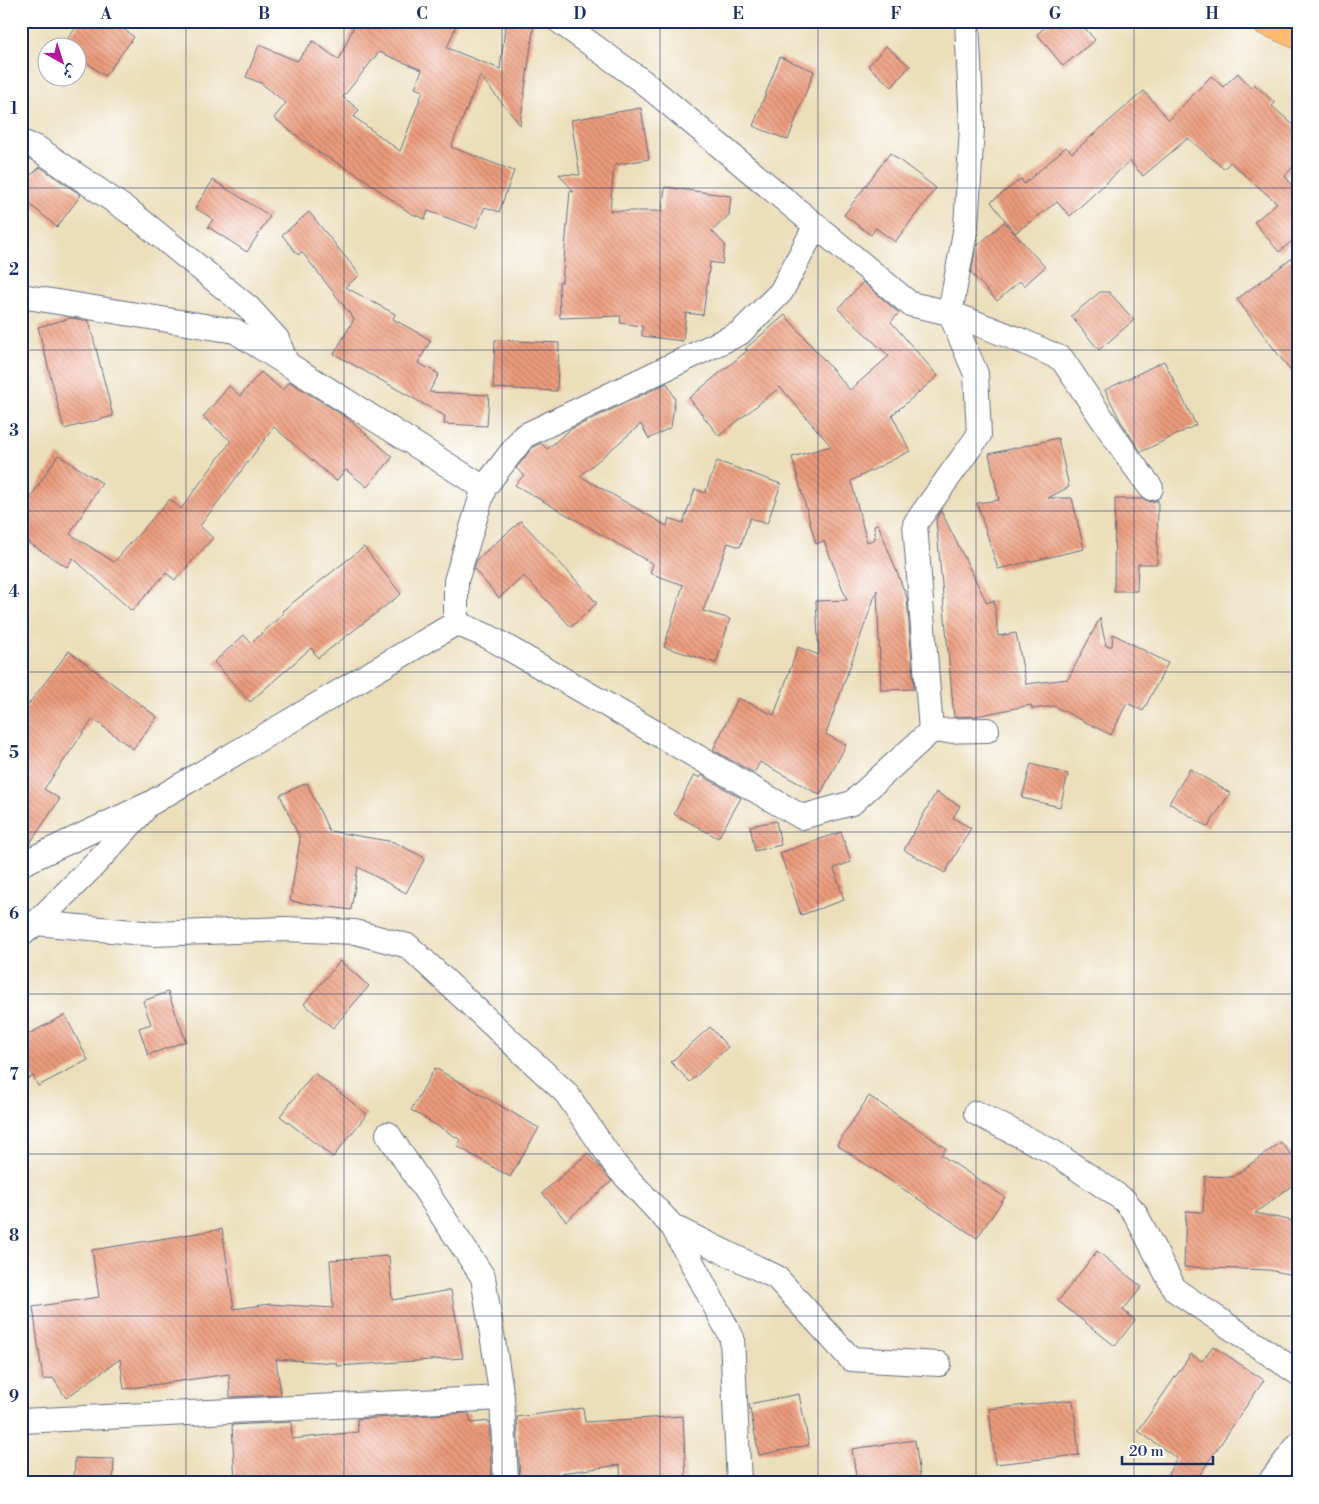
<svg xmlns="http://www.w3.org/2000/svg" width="1319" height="1504" viewBox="0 0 1319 1504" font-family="'Libre Bodoni',Amiri,serif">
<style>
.building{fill:url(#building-back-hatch);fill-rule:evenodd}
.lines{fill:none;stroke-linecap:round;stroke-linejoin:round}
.minor-casing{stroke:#646c7f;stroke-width:26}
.primary-casing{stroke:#646c7f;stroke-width:29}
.minor{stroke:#fff;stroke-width:24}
.primary{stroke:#febb71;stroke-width:28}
.grid{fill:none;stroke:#1b2f5e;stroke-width:1;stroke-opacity:0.55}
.neatline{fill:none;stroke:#1b2f5e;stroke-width:2}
.grid-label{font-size:16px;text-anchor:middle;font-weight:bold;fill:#1b2f5e}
</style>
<defs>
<pattern id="building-back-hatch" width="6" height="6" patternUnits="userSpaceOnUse" patternTransform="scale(1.25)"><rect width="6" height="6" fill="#ed9b7d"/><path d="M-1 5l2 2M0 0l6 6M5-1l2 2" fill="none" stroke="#bf7f6a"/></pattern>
</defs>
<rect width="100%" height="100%" fill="#fff"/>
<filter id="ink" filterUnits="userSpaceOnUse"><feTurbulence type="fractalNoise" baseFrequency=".02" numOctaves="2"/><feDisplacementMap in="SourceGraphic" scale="10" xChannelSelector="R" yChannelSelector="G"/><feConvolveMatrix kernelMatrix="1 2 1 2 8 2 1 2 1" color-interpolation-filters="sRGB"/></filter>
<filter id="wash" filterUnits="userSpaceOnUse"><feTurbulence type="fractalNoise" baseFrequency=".0096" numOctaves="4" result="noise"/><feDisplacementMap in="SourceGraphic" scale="20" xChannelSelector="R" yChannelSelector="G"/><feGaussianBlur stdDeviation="1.12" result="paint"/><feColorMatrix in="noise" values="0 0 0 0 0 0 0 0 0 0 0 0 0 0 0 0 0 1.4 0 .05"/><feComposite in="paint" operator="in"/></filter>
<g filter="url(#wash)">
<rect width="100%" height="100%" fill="#ecdebb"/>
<g id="blocks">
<!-- building -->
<g class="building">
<path d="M 81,21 L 113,21 L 134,37 L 105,76 L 78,56 L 78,48 L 66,48 L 63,45 Z"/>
<path d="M 356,21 L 458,21 L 447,48 L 500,69 L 506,21 L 534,24 L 520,125 L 480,76 L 451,147 L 514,171 L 499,212 L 485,207 L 476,228 L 428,211 L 425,219 L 410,213 L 360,176 L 318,152 L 274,118 L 286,103 L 261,83 L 246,77 L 259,45 L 297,61 L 313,41 L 339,60 ZM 379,52 L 422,70 L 415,88 L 423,91 L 400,151 L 354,117 L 359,110 L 343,97 Z"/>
<path d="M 1053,21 L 1079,21 L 1095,40 L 1063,66 L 1037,34 Z"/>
<path d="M 886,46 L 910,66 L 892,87 L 868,66 Z"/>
<path d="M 780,57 L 814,71 L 788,140 L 753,126 Z"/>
<path d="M 1238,73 L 1251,88 L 1254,84 L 1275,103 L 1272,106 L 1298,129 L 1298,161 L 1285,176 L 1294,188 L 1298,186 L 1298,236 L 1279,252 L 1254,222 L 1277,203 L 1230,162 L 1224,169 L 1188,138 L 1143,176 L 1130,161 L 1070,216 L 1057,202 L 1015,233 L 991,202 L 1021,179 L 1024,184 L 1066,147 L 1072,153 L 1144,91 L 1169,120 L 1211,76 L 1223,87 Z"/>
<path d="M 641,108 L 649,159 L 614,165 L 610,211 L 662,211 L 665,187 L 731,196 L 729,215 L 712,231 L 725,245 L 722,264 L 710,262 L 703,315 L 686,313 L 683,341 L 642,336 L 642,326 L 620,323 L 621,316 L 560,318 L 559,282 L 562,282 L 570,191 L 574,192 L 559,174 L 580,175 L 571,120 Z"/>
<path d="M 890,153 L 936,188 L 895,242 L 876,228 L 871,235 L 844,215 Z"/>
<path d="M 40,167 L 81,195 L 57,227 L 21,197 L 21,184 Z"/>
<path d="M 213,180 L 270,216 L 247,252 L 208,227 L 213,219 L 195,208 Z"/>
<path d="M 309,212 L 360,275 L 345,287 L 395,314 L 393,319 L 431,340 L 418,363 L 439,374 L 429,392 L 489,395 L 487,426 L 444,424 L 445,416 L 334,354 L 354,319 L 302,252 L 298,255 L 282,235 Z"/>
<path d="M 1004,222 L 1045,267 L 1024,286 L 1020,281 L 997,301 L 971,273 L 976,247 Z"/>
<path d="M 1298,254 L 1298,381 L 1237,299 Z"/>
<path d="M 863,282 L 899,313 L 891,322 L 938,376 L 892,415 L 910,451 L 851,481 L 867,542 L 875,539 L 874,525 L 878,524 L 907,598 L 914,689 L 881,690 L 877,590 L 826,734 L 846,745 L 820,795 L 760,762 L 754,773 L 713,750 L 738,698 L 774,715 L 798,647 L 819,655 L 816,601 L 847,600 L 824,541 L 816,544 L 792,457 L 831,446 L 780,387 L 719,436 L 689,398 L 748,350 L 745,349 L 785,315 L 850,390 L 889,356 L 838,309 Z"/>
<path d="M 1100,292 L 1109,292 L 1134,320 L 1099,350 L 1071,316 Z"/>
<path d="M 71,318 L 89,321 L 113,416 L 64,429 L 38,327 Z"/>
<path d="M 495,340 L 559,343 L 557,391 L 493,388 Z"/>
<path d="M 1164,361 L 1196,425 L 1141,452 L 1120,420 L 1105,390 Z"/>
<path d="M 261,372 L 282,390 L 290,382 L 346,417 L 393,457 L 367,487 L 346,470 L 336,481 L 274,427 L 200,526 L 213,538 L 175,580 L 166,573 L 132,611 L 73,558 L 67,567 L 21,538 L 21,512 L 58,455 L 102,483 L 70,534 L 114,562 L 170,499 L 181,509 L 231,441 L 203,417 L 229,386 L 240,396 Z"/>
<path d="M 667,383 L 675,399 L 671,427 L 649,439 L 641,424 L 580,476 L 667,526 L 669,518 L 683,523 L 695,489 L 705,493 L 717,461 L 781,484 L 767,524 L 750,518 L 740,547 L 728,543 L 703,611 L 730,619 L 716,663 L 664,647 L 683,585 L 650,573 L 653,564 L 515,485 L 524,475 L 516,468 L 533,447 L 541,443 L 547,449 L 571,429 Z"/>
<path d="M 1058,438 L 1069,487 L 1048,498 L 1072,498 L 1084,549 L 998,569 L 977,503 L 999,500 L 989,454 Z"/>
<path d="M 1115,499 L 1143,499 L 1152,502 L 1158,500 L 1157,564 L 1138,564 L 1137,591 L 1114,591 Z"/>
<path d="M 941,511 L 987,603 L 994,600 L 998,636 L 1016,633 L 1026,684 L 1068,679 L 1100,618 L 1106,646 L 1112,646 L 1113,634 L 1168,663 L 1143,711 L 1127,703 L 1111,735 L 1054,706 L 1032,709 L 1031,705 L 976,716 L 954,717 L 936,519 Z"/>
<path d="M 521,521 L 597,603 L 571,627 L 524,576 L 499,598 L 474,569 L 477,559 Z"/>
<path d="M 364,547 L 401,594 L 318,658 L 311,648 L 250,702 L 214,662 L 244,635 L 251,643 L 284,613 L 282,611 Z"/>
<path d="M 69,651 L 157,717 L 133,749 L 93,719 L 44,789 L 60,799 L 28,846 L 21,849 L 21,714 Z"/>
<path d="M 1031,764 L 1068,774 L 1060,807 L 1022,798 Z"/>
<path d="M 1190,769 L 1230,793 L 1208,827 L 1169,803 Z"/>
<path d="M 694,775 L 700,778 L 701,775 L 741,798 L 718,838 L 674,814 Z"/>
<path d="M 307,783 L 329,831 L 394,842 L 425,858 L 406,893 L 358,867 L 351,910 L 290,901 L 300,839 L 280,795 Z"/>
<path d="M 936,792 L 960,806 L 953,818 L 971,828 L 945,873 L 904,850 Z"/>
<path d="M 776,821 L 781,845 L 755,851 L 750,826 Z"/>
<path d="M 841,832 L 851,862 L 834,868 L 844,900 L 801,915 L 780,853 Z"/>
<path d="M 340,961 L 369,986 L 333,1028 L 304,1004 Z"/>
<path d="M 168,992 L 186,1041 L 148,1055 L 139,1028 L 151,1024 L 143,1001 Z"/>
<path d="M 65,1015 L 88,1060 L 38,1086 L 33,1076 L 21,1082 L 21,1038 Z"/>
<path d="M 710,1027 L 728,1047 L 690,1082 L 671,1062 Z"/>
<path d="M 435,1068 L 539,1128 L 510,1177 L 457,1146 L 461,1140 L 411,1110 Z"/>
<path d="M 314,1073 L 367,1114 L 333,1157 L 280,1116 Z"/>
<path d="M 869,1096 L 946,1148 L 941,1155 L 1005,1197 L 977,1238 L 837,1145 Z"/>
<path d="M 1281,1142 L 1298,1164 L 1298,1181 L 1255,1213 L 1298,1222 L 1298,1276 L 1269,1270 L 1184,1267 L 1186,1211 L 1203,1212 L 1205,1176 L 1233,1177 Z"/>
<path d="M 588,1153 L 612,1181 L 566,1221 L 542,1193 Z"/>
<path d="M 222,1229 L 234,1309 L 270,1304 L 333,1308 L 330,1260 L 389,1256 L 392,1300 L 451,1290 L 463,1358 L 337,1366 L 336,1363 L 276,1359 L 281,1395 L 230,1397 L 229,1374 L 124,1389 L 120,1359 L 66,1398 L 53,1378 L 43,1380 L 33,1307 L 99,1297 L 92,1250 Z"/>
<path d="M 1097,1251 L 1142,1287 L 1123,1310 L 1135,1320 L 1115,1346 L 1058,1301 Z"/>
<path d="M 1213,1346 L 1264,1380 L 1194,1483 L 1163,1483 L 1177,1458 L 1138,1431 L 1191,1354 L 1202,1361 Z"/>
<path d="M 799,1394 L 809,1445 L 759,1455 L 749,1404 Z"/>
<path d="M 1073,1400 L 1079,1455 L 995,1464 L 989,1409 Z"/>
<path d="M 583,1408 L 585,1422 L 683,1416 L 686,1481 L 621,1483 L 620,1465 L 561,1473 L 562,1483 L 520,1483 L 517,1417 Z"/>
<path d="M 469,1413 L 471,1423 L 489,1421 L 492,1483 L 235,1483 L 232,1425 L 291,1422 L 292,1439 L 358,1432 L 357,1419 Z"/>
<path d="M 915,1440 L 921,1483 L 857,1483 L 852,1449 Z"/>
<path d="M 75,1458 L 114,1459 L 113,1483 L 74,1483 Z"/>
</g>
</g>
</g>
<g filter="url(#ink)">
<use href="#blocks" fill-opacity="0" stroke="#646c7f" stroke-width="1"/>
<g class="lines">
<defs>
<g id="minor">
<path d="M 559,21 L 642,81 L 910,304 L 950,313 L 976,374 L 979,435 L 915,524 L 931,731"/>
<path d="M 967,21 L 972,128 L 966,227 L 950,313 L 1022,341 L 1062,359 L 1130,460 L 1151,488"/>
<path d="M 21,142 L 37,148 L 133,214 L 248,307 L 277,339 L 286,362"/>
<path d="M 21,296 L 235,331 L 484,488 L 456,581 L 456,623"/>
<path d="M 484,488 L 524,436 L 740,333 L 781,292 L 816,225"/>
<path d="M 21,864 L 151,803 L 456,623 L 489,637 L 802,817 L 852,803 L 931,731 L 987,730"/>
<path d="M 36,923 L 154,934 L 285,929 L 355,932 L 408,946 L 566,1093 L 616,1166 L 673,1227 L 776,1277 L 851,1359 L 939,1364"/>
<path d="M 21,935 L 36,923 L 93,866 L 143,811"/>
<path d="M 976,1113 L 1053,1152 L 1124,1200 L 1135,1213 L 1175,1290 L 1298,1373"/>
<path d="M 388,1134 L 483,1277 L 502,1398 L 506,1483"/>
<path d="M 673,1227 L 732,1338 L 739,1483"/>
<path d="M 21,1421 L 502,1398"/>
<path d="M 1269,1483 L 1298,1445"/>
</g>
<path id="primary" d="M 1265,21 L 1298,35"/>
</defs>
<!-- minor casing -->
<use href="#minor" class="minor-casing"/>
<!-- primary casing -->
<use href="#primary" class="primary-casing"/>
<!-- minor -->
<use href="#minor" class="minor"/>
<!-- primary -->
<use href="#primary" class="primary"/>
</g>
</g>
<!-- grid -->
<path class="grid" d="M 186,21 L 186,1483M 344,21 L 344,1483M 502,21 L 502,1483M 660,21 L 660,1483M 818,21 L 818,1483M 976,21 L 976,1483M 1134,21 L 1134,1483M 21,188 L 1298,188M 21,350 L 1298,350M 21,511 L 1298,511M 21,672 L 1298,672M 21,832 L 1298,832M 21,994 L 1298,994M 21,1154 L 1298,1154M 21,1316 L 1298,1316"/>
<!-- margin -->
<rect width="1319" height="1504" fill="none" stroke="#fff" stroke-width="55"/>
<!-- north arrow -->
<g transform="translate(62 62) rotate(141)"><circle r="24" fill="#ffffff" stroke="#a4acbf"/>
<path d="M0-4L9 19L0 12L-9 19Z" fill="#b5179e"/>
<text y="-8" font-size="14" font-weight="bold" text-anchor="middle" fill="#1b2f5e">ش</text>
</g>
<!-- scale -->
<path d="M1122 1456v8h91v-8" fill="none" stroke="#1b2f5e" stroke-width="2.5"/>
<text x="1129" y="1456" font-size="15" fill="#1b2f5e" stroke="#ffffff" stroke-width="4" paint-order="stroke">20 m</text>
<rect x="28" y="28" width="1264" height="1448" class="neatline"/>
<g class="grid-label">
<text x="106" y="19">A</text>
<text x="264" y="19">B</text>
<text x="422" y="19">C</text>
<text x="580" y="19">D</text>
<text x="738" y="19">E</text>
<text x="896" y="19">F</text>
<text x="1055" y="19">G</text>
<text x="1212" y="19">H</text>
<text x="14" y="114">1</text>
<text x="14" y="275">2</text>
<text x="14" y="436">3</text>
<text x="14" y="597">4</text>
<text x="14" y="758">5</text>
<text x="14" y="919">6</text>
<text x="14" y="1080">7</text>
<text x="14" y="1241">8</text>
<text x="14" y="1402">9</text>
</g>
</svg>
